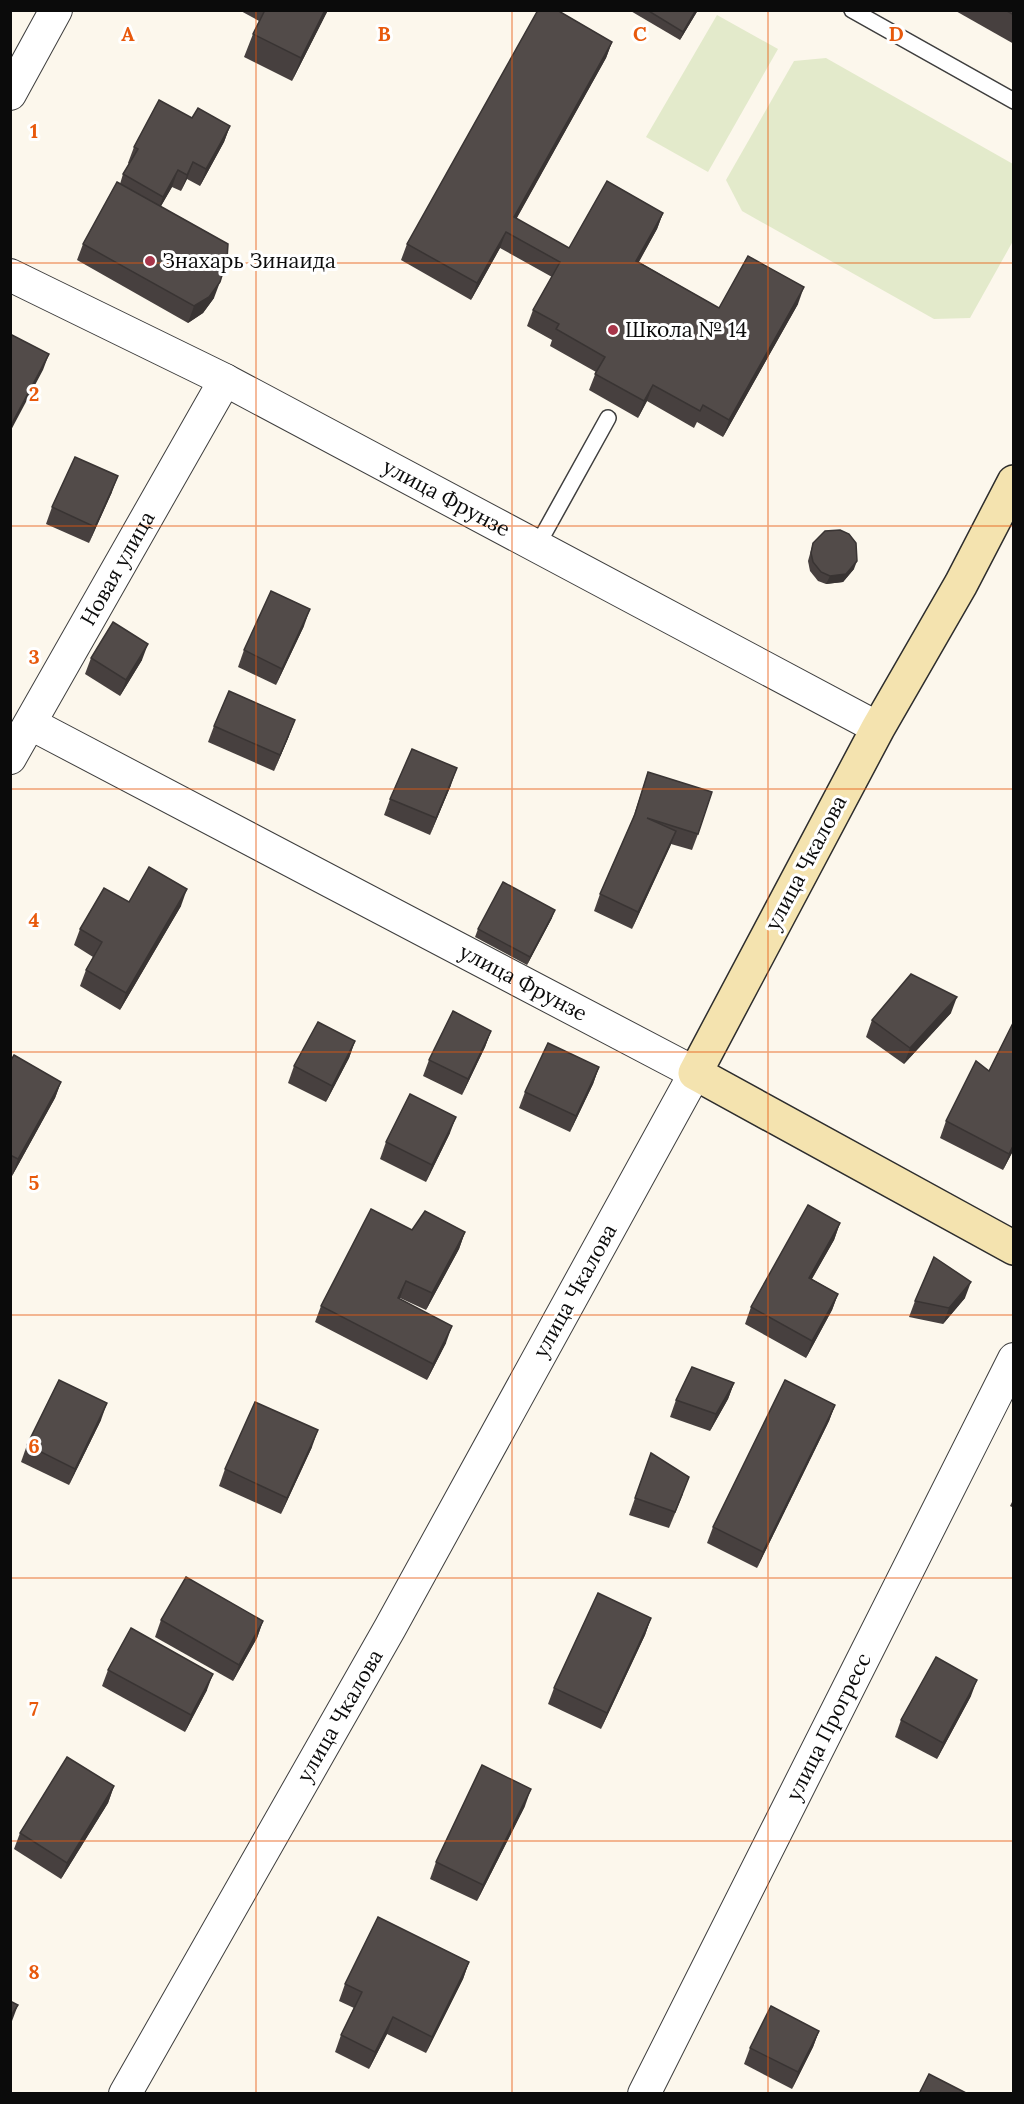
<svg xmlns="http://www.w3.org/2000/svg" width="1024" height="2104" viewBox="0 0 1024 2104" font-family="Lora,serif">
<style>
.pitch{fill:#e3eacb}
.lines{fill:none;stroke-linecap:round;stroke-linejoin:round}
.lane-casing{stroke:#3e3e3e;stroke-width:18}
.street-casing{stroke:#3e3e3e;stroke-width:34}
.secondary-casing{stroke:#2d2d2d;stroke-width:36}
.lane{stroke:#fff;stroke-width:15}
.street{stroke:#fff;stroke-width:32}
.secondary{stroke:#f4e3af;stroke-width:33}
.wall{fill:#47403f}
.shaded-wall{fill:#393433}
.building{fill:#524b49;stroke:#393433;stroke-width:1.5}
.grid{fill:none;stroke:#e8590c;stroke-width:1.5;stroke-opacity:0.55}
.poi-dot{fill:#a8364a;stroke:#fff;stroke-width:2}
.labels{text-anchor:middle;stroke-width:6;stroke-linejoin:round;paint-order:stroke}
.poi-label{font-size:21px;fill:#0b0b0b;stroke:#fff;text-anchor:start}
.street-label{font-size:21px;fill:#0b0b0b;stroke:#fff}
.grid-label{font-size:20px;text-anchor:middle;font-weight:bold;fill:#e8590c;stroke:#fff;stroke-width:6;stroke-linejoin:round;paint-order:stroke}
</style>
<rect width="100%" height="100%" fill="#fcf7ec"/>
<!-- pitch -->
<g class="pitch">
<path d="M 717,15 L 778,49 L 708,172 L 646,137 Z"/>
<path d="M 826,58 L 1013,164 L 1013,241 L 970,318 L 934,319 L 742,211 L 726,180 L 794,61 Z"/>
</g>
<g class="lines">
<defs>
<g id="lane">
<path d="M 852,10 L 1014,101"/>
<path d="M 537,546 L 608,418"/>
</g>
<g id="street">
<path d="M 10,94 L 56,10"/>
<path id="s1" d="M 10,275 L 225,380 L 878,728"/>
<path id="s2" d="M 31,724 L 695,1073 L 390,1628 L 125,2094"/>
<path id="s3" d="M 10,758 L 225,380"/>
<path id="s4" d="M 644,2094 L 1014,1359"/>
</g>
<path id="secondary" d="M 1014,482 L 961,584 L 878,728 L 695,1073 L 1014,1248"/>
</defs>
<!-- lane casing -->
<use href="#lane" class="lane-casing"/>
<!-- street casing -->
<use href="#street" class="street-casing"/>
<!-- secondary casing -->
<use href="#secondary" class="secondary-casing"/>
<!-- lane -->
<use href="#lane" class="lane"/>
<!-- street -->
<use href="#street" class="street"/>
<!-- secondary -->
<use href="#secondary" class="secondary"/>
</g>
<!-- wall -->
<g class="wall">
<path d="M 239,10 L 328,10 L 292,81 L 244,57 L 253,34 L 259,21 Z"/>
<path d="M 629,10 L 698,10 L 680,40 Z"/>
<path d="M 954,10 L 1014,10 L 1014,44 Z"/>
<path d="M 612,42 L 606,58 L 516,219 L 569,248 L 663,213 L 657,229 L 639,262 L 719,308 L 798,304 L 723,437 L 697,422 L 694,428 L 647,401 L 638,418 L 589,390 L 596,372 L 550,346 L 552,340 L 527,326 L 533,310 L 552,277 L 500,248 L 471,300 L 401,260 L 407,244 Z"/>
<path d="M 192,118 L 230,126 L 224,142 L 200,186 L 187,179 L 181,191 L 172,187 L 161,206 L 214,298 L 203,313 L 188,323 L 77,260 L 83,244 L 120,184 L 123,174 L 129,164 L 128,163 L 134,147 Z"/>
<path d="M 112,492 L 89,543 L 46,524 L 52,507 Z"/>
<path d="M 813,543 L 854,569 L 843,582 L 826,584 L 818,581 L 810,571 L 808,561 Z"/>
<path d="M 304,626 L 276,685 L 238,667 L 244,650 Z"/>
<path d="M 91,658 L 142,660 L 120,696 L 85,674 Z"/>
<path d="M 214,726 L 289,736 L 274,771 L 208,742 Z"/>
<path d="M 648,772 L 698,834 L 692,850 L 671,844 L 632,929 L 594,911 L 600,894 L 632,821 Z"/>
<path d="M 451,785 L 430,835 L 384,815 L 390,799 Z"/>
<path d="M 129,902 L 181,906 L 120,1010 L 80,986 L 86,970 L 93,957 L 74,945 L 80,929 Z"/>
<path d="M 552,918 L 527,965 L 475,937 L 478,929 Z"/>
<path d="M 951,1013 L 904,1064 L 866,1037 L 872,1020 Z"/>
<path d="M 1014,1021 L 1014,1149 L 1003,1170 L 940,1138 L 946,1121 L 989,1071 Z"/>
<path d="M 491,1031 L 485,1047 L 462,1095 L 423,1076 L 429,1060 Z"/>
<path d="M 355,1041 L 349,1058 L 326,1102 L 288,1083 L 294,1066 Z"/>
<path d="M 10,1062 L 61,1082 L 55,1098 L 12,1176 L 10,1175 Z"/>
<path d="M 599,1067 L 593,1084 L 570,1132 L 519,1108 L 525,1092 Z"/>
<path d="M 450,1133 L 426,1182 L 380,1159 L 386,1142 Z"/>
<path d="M 840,1223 L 834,1240 L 812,1279 L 838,1294 L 832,1310 L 806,1358 L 745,1324 L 751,1307 Z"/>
<path d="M 412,1230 L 465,1232 L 459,1249 L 426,1310 L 400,1298 L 400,1299 L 446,1343 L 427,1380 L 315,1322 L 321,1306 Z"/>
<path d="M 965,1298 L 943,1324 L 909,1317 L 915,1301 Z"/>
<path d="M 734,1383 L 728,1399 L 710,1431 L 670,1417 L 676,1400 Z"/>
<path d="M 835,1405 L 829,1421 L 757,1568 L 707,1543 L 713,1527 Z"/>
<path d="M 101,1420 L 69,1485 L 21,1462 L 27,1445 Z"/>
<path d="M 312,1447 L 281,1514 L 219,1486 L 225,1469 Z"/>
<path d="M 651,1453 L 683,1494 L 669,1528 L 629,1515 Z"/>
<path d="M 1014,1498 L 1014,1508 L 1010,1506 Z"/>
<path d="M 651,1618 L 645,1635 L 601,1729 L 548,1704 L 554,1688 Z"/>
<path d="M 161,1620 L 263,1621 L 257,1638 L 233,1681 L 155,1637 Z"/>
<path d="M 108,1670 L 207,1690 L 185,1732 L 102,1686 Z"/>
<path d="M 971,1696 L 937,1759 L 895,1737 L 901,1720 Z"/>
<path d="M 114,1786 L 108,1803 L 61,1879 L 14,1849 L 20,1833 Z"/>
<path d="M 525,1806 L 477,1901 L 430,1879 L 436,1862 Z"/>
<path d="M 469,1962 L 463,1979 L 426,2053 L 387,2034 L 369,2069 L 335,2052 L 341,2035 L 354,2008 L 339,2001 L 345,1984 Z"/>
<path d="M 819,2031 L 813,2047 L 792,2089 L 744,2064 L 750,2048 Z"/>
</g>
<!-- shaded-wall -->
<g class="shaded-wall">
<path d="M 325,10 L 328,10 L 292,81 L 301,58 Z"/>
<path d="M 696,10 L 698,10 L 680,40 L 683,32 Z"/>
<path d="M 612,42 L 606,58 L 508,234 L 514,217 Z"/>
<path d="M 230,126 L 224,142 L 200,186 L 206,169 Z"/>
<path d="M 193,162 L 187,179 L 181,191 L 187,175 Z"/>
<path d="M 178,170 L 172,187 L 157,213 L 163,197 Z"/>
<path d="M 663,213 L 657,229 L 630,277 L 636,261 Z"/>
<path d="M 506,232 L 500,248 L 471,300 L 477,283 Z"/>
<path d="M 220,282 L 214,298 L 203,313 L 188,323 L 194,306 Z"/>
<path d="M 804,287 L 798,304 L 723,437 L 729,420 Z"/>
<path d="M 49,354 L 43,370 L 10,432 L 10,427 Z"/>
<path d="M 653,385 L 647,401 L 638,418 L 644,401 Z"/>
<path d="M 118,476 L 112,492 L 89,543 L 95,527 Z"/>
<path d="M 857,561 L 854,569 L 843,582 L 826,584 L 830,576 Z"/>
<path d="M 310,609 L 304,626 L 276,685 L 282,669 Z"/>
<path d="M 148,644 L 142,660 L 120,696 L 126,680 Z"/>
<path d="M 295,720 L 289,736 L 274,771 L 280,755 Z"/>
<path d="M 457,768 L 451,785 L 430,835 L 436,818 Z"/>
<path d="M 676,831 L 670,847 L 632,929 L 638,912 Z"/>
<path d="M 187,889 L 181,906 L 120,1010 L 126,993 Z"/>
<path d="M 555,910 L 552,918 L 527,965 L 530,957 Z"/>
<path d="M 957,997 L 951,1013 L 904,1064 L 910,1048 Z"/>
<path d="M 491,1031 L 485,1047 L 462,1095 L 468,1079 Z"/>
<path d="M 355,1041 L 349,1058 L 326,1102 L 332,1086 Z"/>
<path d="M 599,1067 L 593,1084 L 570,1132 L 576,1116 Z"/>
<path d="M 61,1082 L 55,1098 L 12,1176 L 18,1159 Z"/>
<path d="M 456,1117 L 450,1133 L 426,1182 L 432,1165 Z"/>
<path d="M 1014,1144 L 1014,1149 L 1003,1170 L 1009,1154 Z"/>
<path d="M 840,1223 L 834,1240 L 803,1294 L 809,1278 Z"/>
<path d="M 465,1232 L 459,1249 L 426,1310 L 432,1293 Z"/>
<path d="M 406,1281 L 400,1298 L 392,1315 L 398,1298 Z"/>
<path d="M 971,1282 L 965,1298 L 943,1324 L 949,1308 Z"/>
<path d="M 838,1294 L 832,1310 L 806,1358 L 812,1341 Z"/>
<path d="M 452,1326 L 446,1343 L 427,1380 L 433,1364 Z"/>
<path d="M 734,1383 L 728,1399 L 710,1431 L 716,1414 Z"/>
<path d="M 107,1403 L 101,1420 L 69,1485 L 75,1469 Z"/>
<path d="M 835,1405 L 829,1421 L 757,1568 L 763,1552 Z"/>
<path d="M 318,1430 L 312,1447 L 281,1514 L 287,1498 Z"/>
<path d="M 651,1618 L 645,1635 L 601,1729 L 607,1713 Z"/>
<path d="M 263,1621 L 257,1638 L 233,1681 L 239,1665 Z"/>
<path d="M 213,1674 L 207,1690 L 185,1732 L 191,1715 Z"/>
<path d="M 977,1680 L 971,1696 L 937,1759 L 943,1743 Z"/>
<path d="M 114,1786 L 108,1803 L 61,1879 L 67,1863 Z"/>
<path d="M 531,1789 L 525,1806 L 477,1901 L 483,1885 Z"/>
<path d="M 469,1962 L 463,1979 L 426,2053 L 432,2037 Z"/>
<path d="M 18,2005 L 12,2021 L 10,2023 L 10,2017 Z"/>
<path d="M 393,2017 L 387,2034 L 369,2069 L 375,2052 Z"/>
<path d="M 819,2031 L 813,2047 L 792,2089 L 798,2072 Z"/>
</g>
<!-- building -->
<g class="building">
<path d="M 265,10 L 325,10 L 301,58 L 253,34 Z"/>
<path d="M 538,10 L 557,10 L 612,42 L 514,217 L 569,248 L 607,181 L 663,213 L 636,261 L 719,308 L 748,256 L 804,287 L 729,420 L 703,405 L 700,411 L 653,385 L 644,401 L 595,374 L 605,357 L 556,329 L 559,324 L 533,310 L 560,262 L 506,232 L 477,283 L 407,244 Z"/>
<path d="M 647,10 L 696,10 L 683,32 Z"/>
<path d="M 1005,10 L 1014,10 L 1014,15 Z"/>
<path d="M 159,100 L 192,118 L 198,108 L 230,126 L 206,169 L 193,162 L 187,175 L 178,170 L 163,197 L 123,174 L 138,149 L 134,147 Z"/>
<path d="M 117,182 L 228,244 L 227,259 L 220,282 L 209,297 L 194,306 L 83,244 Z"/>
<path d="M 10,334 L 49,354 L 10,427 Z"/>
<path d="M 75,457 L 118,476 L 95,527 L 52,507 Z"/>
<path d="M 840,530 L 849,534 L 856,543 L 857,561 L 846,574 L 830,576 L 821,572 L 813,562 L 811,553 L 813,543 L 825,531 Z"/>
<path d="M 271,591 L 310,609 L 282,669 L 244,650 Z"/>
<path d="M 113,622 L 148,644 L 126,680 L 91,658 Z"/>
<path d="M 229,691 L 295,720 L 280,755 L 214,726 Z"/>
<path d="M 412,749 L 457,768 L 436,818 L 390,799 Z"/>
<path d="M 648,772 L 712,792 L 698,834 L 647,818 L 676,831 L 638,912 L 600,894 L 635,814 Z"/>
<path d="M 149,867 L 187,889 L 126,993 L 86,970 L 102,942 L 80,929 L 104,888 L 129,902 Z"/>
<path d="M 503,882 L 555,910 L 530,957 L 478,929 Z"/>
<path d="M 911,974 L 957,997 L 910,1048 L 872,1020 Z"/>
<path d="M 453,1011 L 491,1031 L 468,1079 L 429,1060 Z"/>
<path d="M 1014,1021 L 1014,1144 L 1009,1154 L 946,1121 L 976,1061 L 989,1071 Z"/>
<path d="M 318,1022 L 355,1041 L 332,1086 L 294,1066 Z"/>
<path d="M 548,1043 L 599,1067 L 576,1116 L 525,1092 Z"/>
<path d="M 14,1055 L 61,1082 L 18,1159 L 10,1155 L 10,1062 Z"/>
<path d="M 410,1094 L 456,1117 L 432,1165 L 386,1142 Z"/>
<path d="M 808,1205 L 840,1223 L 809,1278 L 838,1294 L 812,1341 L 751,1307 Z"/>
<path d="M 371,1209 L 412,1230 L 425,1211 L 465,1232 L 432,1293 L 406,1281 L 398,1298 L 452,1326 L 433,1364 L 321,1306 Z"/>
<path d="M 934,1257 L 971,1282 L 949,1308 L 915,1301 Z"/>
<path d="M 692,1367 L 734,1383 L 716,1414 L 676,1400 Z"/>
<path d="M 59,1380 L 107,1403 L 75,1469 L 27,1445 Z"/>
<path d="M 785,1380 L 835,1405 L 763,1552 L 713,1527 Z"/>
<path d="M 255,1402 L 318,1430 L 287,1498 L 225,1469 Z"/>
<path d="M 651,1453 L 689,1477 L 675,1512 L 635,1498 Z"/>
<path d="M 186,1577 L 263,1621 L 239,1665 L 161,1620 Z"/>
<path d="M 598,1593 L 651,1618 L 607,1713 L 554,1688 Z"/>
<path d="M 131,1628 L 213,1674 L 191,1715 L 108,1670 Z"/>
<path d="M 936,1657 L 977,1680 L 943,1743 L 901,1720 Z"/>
<path d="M 67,1757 L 114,1786 L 67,1863 L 20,1833 Z"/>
<path d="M 482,1765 L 531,1789 L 483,1885 L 436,1862 Z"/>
<path d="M 378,1917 L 469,1962 L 432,2037 L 393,2017 L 375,2052 L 341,2035 L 362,1992 L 345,1984 Z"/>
<path d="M 10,2001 L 18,2005 L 10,2017 Z"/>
<path d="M 771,2006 L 819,2031 L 798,2072 L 750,2048 Z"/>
<path d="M 929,2074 L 968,2094 L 919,2094 Z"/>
</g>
<!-- grid -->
<path class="grid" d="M 256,10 L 256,2094M 512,10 L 512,2094M 768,10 L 768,2094M 10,263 L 1014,263M 10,526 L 1014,526M 10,789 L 1014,789M 10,1052 L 1014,1052M 10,1315 L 1014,1315M 10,1578 L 1014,1578M 10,1841 L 1014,1841"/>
<!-- markers -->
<g class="poi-dot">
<circle cx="150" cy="261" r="6"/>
<circle cx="613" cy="330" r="6"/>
</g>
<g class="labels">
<!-- poi labels -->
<g class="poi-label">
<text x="162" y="268">Знахарь Зинаида</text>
<text x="625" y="337">Школа № 14</text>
</g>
<!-- street labels -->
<g class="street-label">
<text dy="7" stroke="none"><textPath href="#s1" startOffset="490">улица Фрунзе</textPath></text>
<text dy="7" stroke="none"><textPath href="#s3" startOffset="218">Новая улица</textPath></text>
<text transform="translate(806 863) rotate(-62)" y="7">улица Чкалова</text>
<text dy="7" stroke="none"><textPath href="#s2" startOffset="556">улица Фрунзе</textPath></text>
<text transform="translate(575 1291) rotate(-61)" y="7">улица Чкалова</text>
<text transform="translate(340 1716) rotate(-60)" y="7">улица Чкалова</text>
<text dy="7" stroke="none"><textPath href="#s4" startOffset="411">улица Прогресс</textPath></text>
</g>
</g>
<g class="grid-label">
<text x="128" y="41">A</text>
<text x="384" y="41">B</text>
<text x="640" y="41">C</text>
<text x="896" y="41">D</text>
<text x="34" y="138">1</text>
<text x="34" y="401">2</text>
<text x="34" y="664">3</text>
<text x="34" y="927">4</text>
<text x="34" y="1190">5</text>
<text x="34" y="1453">6</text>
<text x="34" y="1716">7</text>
<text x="34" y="1979">8</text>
</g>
<!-- border -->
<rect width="1024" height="2104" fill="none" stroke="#0b0b0b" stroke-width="24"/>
</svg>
